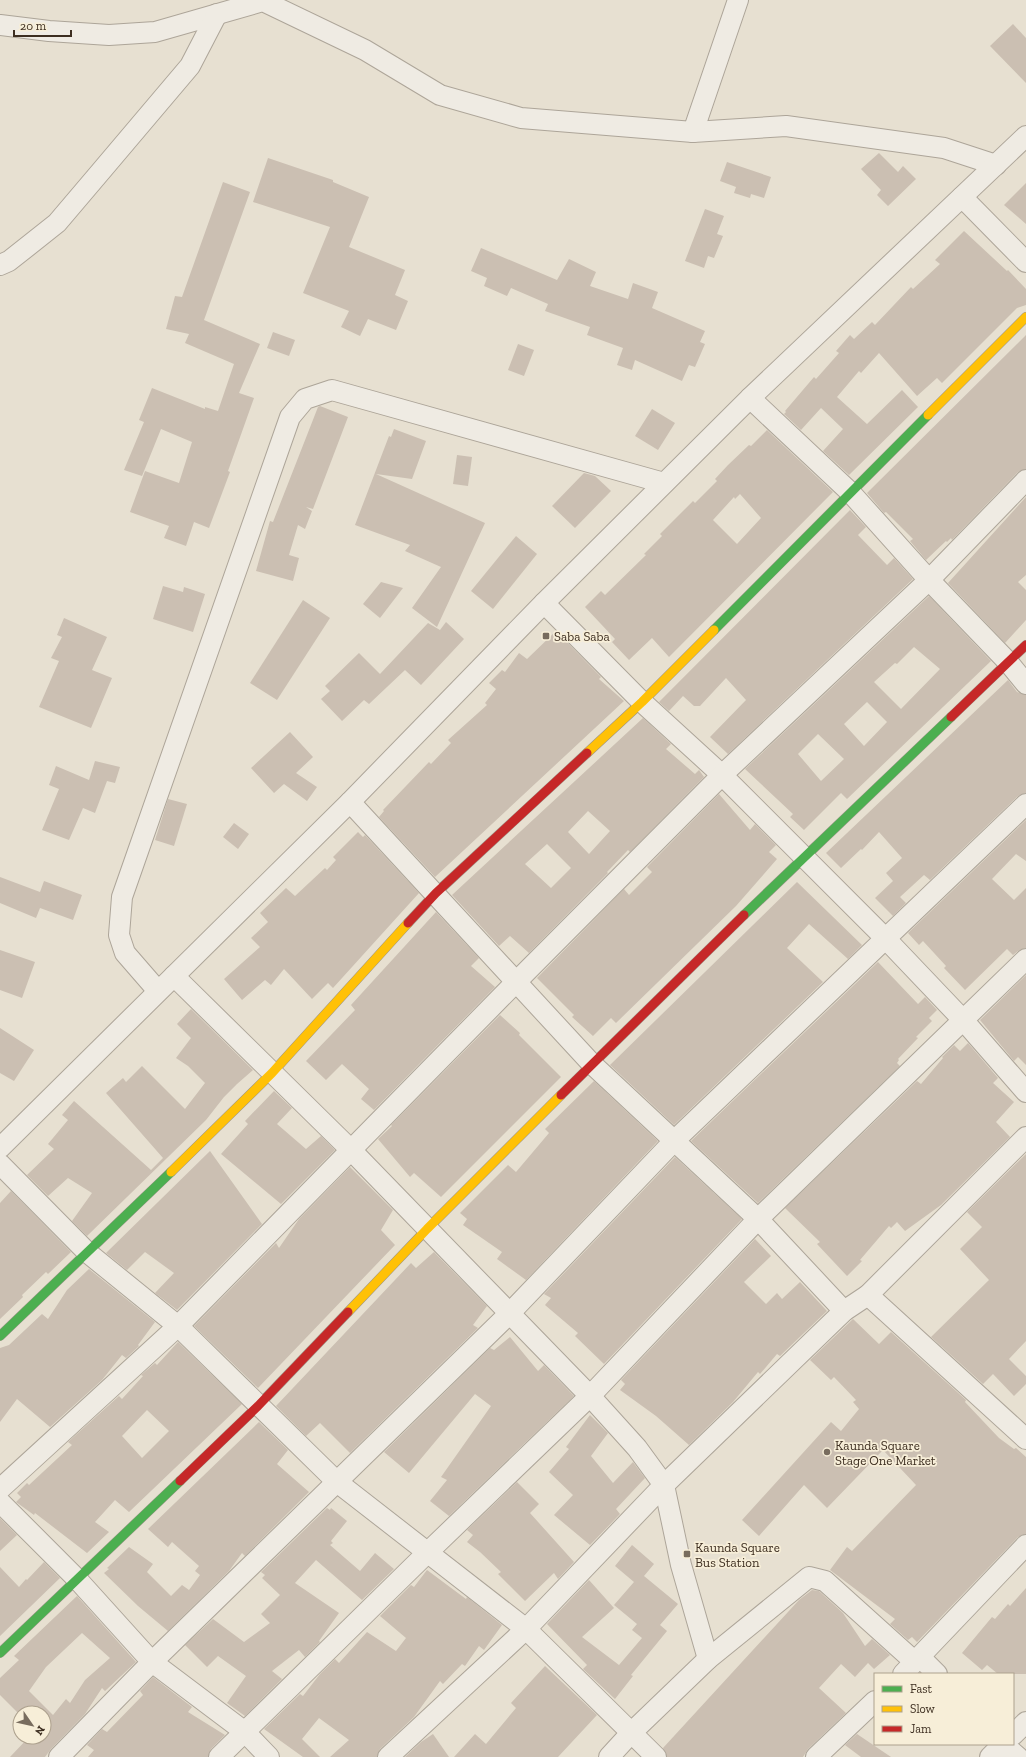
<svg xmlns="http://www.w3.org/2000/svg" width="1026" height="1757" viewBox="0 0 1026 1757" font-family="'Zilla Slab',serif">
<style>
.building{fill:#cbbfb2;fill-rule:evenodd}
.lines{fill:none;stroke-linecap:round;stroke-linejoin:round}
.street-casing{stroke:#ada599;stroke-width:22}
.fast-casing{stroke:#9c958a;stroke-width:10}
.slow-casing{stroke:#9c958a;stroke-width:10}
.jam-casing{stroke:#9c958a;stroke-width:10}
.street{stroke:#efebe3;stroke-width:20}
.fast{stroke:#4caf50;stroke-width:9}
.slow{stroke:#ffc107;stroke-width:9}
.jam{stroke:#c62828;stroke-width:9}
.poi-dot{fill:#786c5e;stroke:#f7eed8;stroke-width:1.5}
.labels{text-anchor:middle;stroke-width:3.5;stroke-linejoin:round;paint-order:stroke}
.poi-label{font-size:13px;fill:#3d2e20;stroke:#f7eed8;text-anchor:start}
</style>
<rect width="100%" height="100%" fill="#e7e0d1"/>
<!-- building -->
<g class="building">
<path d="M 1013,24 L 1026,38 L 1026,83 L 990,46 Z"/>
<path d="M 879,153 L 898,172 L 903,166 L 916,179 L 888,206 L 877,195 L 881,190 L 861,169 Z"/>
<path d="M 268,158 L 333,180 L 333,182 L 369,197 L 349,247 L 405,270 L 395,295 L 408,301 L 396,330 L 368,319 L 360,336 L 341,327 L 349,311 L 303,293 L 330,227 L 253,202 Z"/>
<path d="M 727,162 L 771,177 L 764,198 L 751,194 L 750,198 L 734,193 L 736,187 L 720,181 Z"/>
<path d="M 223,182 L 250,192 L 204,320 L 260,344 L 239,393 L 254,398 L 228,471 L 230,472 L 209,528 L 194,522 L 186,546 L 164,538 L 169,526 L 130,512 L 145,471 L 179,483 L 192,442 L 161,429 L 142,476 L 124,470 L 144,422 L 139,420 L 152,388 L 205,409 L 205,407 L 218,411 L 234,364 L 185,343 L 189,334 L 166,329 L 175,296 L 182,297 Z"/>
<path d="M 1026,183 L 1026,224 L 1004,205 Z"/>
<path d="M 705,209 L 724,216 L 717,234 L 723,236 L 714,258 L 708,256 L 704,268 L 685,261 Z"/>
<path d="M 964,231 L 1007,271 L 1008,270 L 1026,289 L 1026,305 L 1017,308 L 942,383 L 937,378 L 917,396 L 879,353 L 861,373 L 859,371 L 837,397 L 867,424 L 902,390 L 918,407 L 849,475 L 823,451 L 843,429 L 821,408 L 801,430 L 784,414 L 786,412 L 785,411 L 814,377 L 816,379 L 839,353 L 836,351 L 850,335 L 854,339 L 872,322 L 875,325 L 911,287 L 913,289 L 940,264 L 935,260 Z"/>
<path d="M 481,248 L 557,280 L 569,259 L 596,272 L 590,286 L 628,299 L 633,283 L 658,292 L 652,308 L 705,331 L 700,342 L 705,344 L 695,367 L 689,365 L 682,381 L 635,360 L 632,370 L 617,365 L 623,348 L 587,335 L 590,327 L 545,311 L 548,304 L 511,288 L 507,296 L 484,286 L 487,278 L 471,271 Z"/>
<path d="M 273,332 L 295,340 L 289,356 L 267,348 Z"/>
<path d="M 1026,335 L 1026,469 L 1018,472 L 952,540 L 951,538 L 947,542 L 946,541 L 926,560 L 910,541 L 913,539 L 886,512 L 884,513 L 867,493 Z"/>
<path d="M 518,344 L 534,350 L 524,376 L 508,370 Z"/>
<path d="M 320,406 L 348,417 L 313,509 L 306,507 L 312,511 L 305,529 L 298,525 L 289,555 L 299,558 L 293,581 L 256,571 L 270,521 L 273,522 L 318,407 Z"/>
<path d="M 652,409 L 675,423 L 658,450 L 635,436 Z"/>
<path d="M 394,429 L 426,441 L 412,479 L 376,474 L 485,523 L 437,627 L 412,608 L 441,567 L 405,551 L 410,545 L 355,525 L 389,436 L 391,437 Z"/>
<path d="M 767,430 L 833,492 L 669,657 L 652,638 L 629,660 L 612,642 L 615,639 L 585,607 L 601,591 L 605,595 L 646,555 L 644,554 L 662,536 L 660,534 L 693,501 L 695,503 L 717,481 L 715,479 L 728,465 L 749,445 L 751,446 ZM 740,494 L 761,518 L 737,544 L 713,520 L 734,497 L 735,499 Z"/>
<path d="M 457,455 L 472,457 L 468,486 L 453,484 Z"/>
<path d="M 584,473 L 595,476 L 611,491 L 575,528 L 552,506 Z"/>
<path d="M 1026,497 L 1026,575 L 1018,582 L 1026,590 L 1026,620 L 1005,643 L 948,583 Z"/>
<path d="M 850,510 L 866,527 L 858,535 L 887,565 L 894,558 L 913,579 L 728,754 L 710,737 L 746,700 L 726,678 L 700,706 L 694,706 L 683,696 L 669,711 L 659,702 Z"/>
<path d="M 516,536 L 537,554 L 493,609 L 471,591 Z"/>
<path d="M 381,582 L 403,588 L 380,618 L 363,604 Z"/>
<path d="M 163,586 L 183,592 L 184,587 L 205,594 L 193,632 L 153,619 Z"/>
<path d="M 929,596 L 991,661 L 847,799 L 841,793 L 804,830 L 790,817 L 793,814 L 745,769 ZM 914,647 L 940,669 L 901,709 L 874,682 L 895,663 L 897,664 ZM 867,702 L 887,722 L 864,746 L 844,724 ZM 818,734 L 844,759 L 821,781 L 798,754 Z"/>
<path d="M 303,600 L 330,618 L 277,700 L 250,683 Z"/>
<path d="M 64,618 L 107,637 L 92,670 L 112,678 L 91,728 L 39,707 L 59,661 L 51,658 L 62,637 L 57,635 Z"/>
<path d="M 446,622 L 464,639 L 421,685 L 405,670 L 369,704 L 364,700 L 342,721 L 321,699 L 330,691 L 325,686 L 359,653 L 380,674 L 428,623 L 440,630 Z"/>
<path d="M 556,631 L 601,677 L 599,679 L 624,701 L 435,877 L 379,817 L 384,811 L 383,810 L 429,762 L 431,764 L 451,743 L 448,740 L 487,705 L 485,703 L 496,689 L 489,683 L 502,670 L 505,672 L 519,653 L 527,659 Z"/>
<path d="M 1008,680 L 1017,692 L 1026,695 L 1026,793 L 1018,796 L 930,880 L 924,875 L 900,897 L 906,903 L 893,916 L 875,898 L 893,881 L 886,873 L 902,858 L 879,832 L 862,850 L 861,849 L 841,868 L 826,853 Z"/>
<path d="M 643,718 L 671,744 L 666,749 L 695,774 L 699,770 L 704,777 L 630,852 L 628,850 L 607,872 L 608,873 L 529,953 L 510,936 L 499,946 L 452,895 ZM 588,811 L 610,831 L 589,854 L 568,832 ZM 547,844 L 571,868 L 551,888 L 525,864 Z"/>
<path d="M 290,732 L 313,757 L 296,773 L 317,787 L 307,801 L 284,784 L 274,793 L 251,768 Z"/>
<path d="M 95,761 L 120,767 L 115,783 L 107,781 L 95,813 L 83,808 L 69,840 L 42,830 L 59,789 L 49,785 L 56,766 L 89,780 Z"/>
<path d="M 719,794 L 750,830 L 755,824 L 776,845 L 769,852 L 777,859 L 736,906 L 616,1023 L 611,1018 L 593,1036 L 572,1017 L 574,1015 L 537,978 L 624,889 L 629,895 L 652,872 L 647,867 Z"/>
<path d="M 168,799 L 187,804 L 174,846 L 155,840 Z"/>
<path d="M 1026,820 L 1026,861 L 1016,854 L 992,879 L 1014,900 L 1026,888 L 1026,948 L 1018,951 L 1013,955 L 1007,949 L 965,990 L 944,968 L 946,966 L 923,941 L 919,945 L 908,933 Z"/>
<path d="M 234,823 L 249,834 L 238,849 L 223,837 Z"/>
<path d="M 358,832 L 363,837 L 365,835 L 419,893 L 333,988 L 328,983 L 312,999 L 284,969 L 271,985 L 265,980 L 242,1000 L 224,979 L 260,947 L 251,938 L 268,922 L 260,913 L 286,888 L 295,896 L 325,868 L 327,870 L 336,860 L 333,857 Z"/>
<path d="M 0,877 L 40,892 L 44,881 L 82,895 L 73,920 L 40,908 L 36,918 L 0,903 Z"/>
<path d="M 797,882 L 862,945 L 848,959 L 809,924 L 787,948 L 823,982 L 674,1125 L 610,1065 Z"/>
<path d="M 436,912 L 479,958 L 471,966 L 495,987 L 374,1110 L 361,1099 L 369,1089 L 342,1064 L 326,1080 L 306,1061 L 355,1010 L 351,1005 Z"/>
<path d="M 0,950 L 35,962 L 22,998 L 0,990 Z"/>
<path d="M 878,962 L 918,1004 L 925,997 L 937,1010 L 929,1018 L 932,1021 L 916,1037 L 918,1038 L 898,1059 L 899,1060 L 897,1063 L 900,1066 L 758,1203 L 691,1141 Z"/>
<path d="M 1026,975 L 1026,1065 L 1018,1057 L 1014,1061 L 980,1020 Z"/>
<path d="M 191,1009 L 253,1070 L 237,1084 L 224,1097 L 206,1120 L 87,1236 L 72,1221 L 92,1193 L 68,1178 L 48,1196 L 27,1175 L 54,1149 L 48,1144 L 68,1120 L 62,1115 L 74,1101 L 151,1170 L 163,1158 L 106,1093 L 123,1078 L 126,1082 L 142,1066 L 185,1109 L 205,1083 L 188,1066 L 176,1058 L 191,1038 L 177,1024 Z"/>
<path d="M 500,1015 L 520,1033 L 519,1035 L 561,1077 L 441,1197 L 414,1173 L 410,1177 L 378,1139 L 392,1126 L 391,1125 Z"/>
<path d="M 0,1028 L 34,1050 L 14,1081 L 0,1073 Z"/>
<path d="M 968,1043 L 998,1078 L 993,1083 L 1014,1102 L 996,1122 L 1010,1137 L 941,1205 L 905,1231 L 897,1222 L 891,1228 L 889,1226 L 860,1260 L 862,1261 L 847,1276 L 817,1244 L 820,1242 L 785,1208 L 917,1081 L 921,1084 L 943,1058 L 942,1057 L 954,1045 L 960,1051 Z"/>
<path d="M 594,1081 L 658,1141 L 526,1280 L 497,1259 L 502,1252 L 463,1225 L 467,1219 L 460,1213 L 508,1165 L 516,1172 L 549,1133 L 545,1129 Z"/>
<path d="M 274,1091 L 292,1108 L 277,1124 L 306,1149 L 321,1136 L 335,1150 L 281,1204 L 221,1154 L 248,1124 L 245,1121 Z"/>
<path d="M 210,1151 L 262,1224 L 177,1310 L 155,1293 L 174,1273 L 145,1252 L 127,1270 L 106,1253 Z"/>
<path d="M 1026,1154 L 1026,1341 L 1009,1359 L 1026,1376 L 1026,1384 L 1014,1396 L 993,1374 L 983,1384 L 931,1337 L 989,1280 L 960,1249 L 982,1227 L 967,1212 Z"/>
<path d="M 675,1157 L 742,1219 L 604,1364 L 575,1336 L 578,1333 L 545,1305 L 551,1298 L 544,1294 Z"/>
<path d="M 350,1167 L 393,1210 L 381,1230 L 395,1245 L 258,1388 L 194,1326 L 276,1243 L 279,1248 L 299,1219 Z"/>
<path d="M 11,1191 L 71,1252 L 48,1274 L 46,1272 L 22,1295 L 23,1297 L 0,1319 L 0,1203 Z"/>
<path d="M 755,1239 L 771,1256 L 744,1282 L 766,1304 L 777,1293 L 782,1299 L 800,1282 L 827,1311 L 780,1356 L 777,1354 L 760,1374 L 758,1372 L 733,1402 L 689,1445 L 656,1416 L 620,1390 L 625,1384 L 621,1380 Z"/>
<path d="M 434,1252 L 487,1306 L 473,1325 L 478,1328 L 350,1453 L 320,1423 L 306,1436 L 276,1406 L 411,1263 L 416,1268 Z"/>
<path d="M 89,1269 L 155,1322 L 138,1345 L 139,1346 L 126,1358 L 122,1355 L 102,1380 L 50,1427 L 17,1399 L 0,1422 L 0,1348 L 9,1345 L 42,1314 L 48,1319 L 67,1290 Z"/>
<path d="M 853,1319 L 879,1344 L 891,1332 L 966,1400 L 965,1402 L 999,1438 L 1014,1449 L 1016,1448 L 1026,1457 L 1026,1534 L 1018,1537 L 917,1642 L 912,1637 L 908,1640 L 890,1624 L 895,1619 L 830,1570 L 847,1547 L 852,1551 L 916,1485 L 883,1450 L 827,1508 L 804,1485 L 759,1536 L 742,1520 L 831,1422 L 841,1431 L 859,1409 L 853,1402 L 856,1400 L 834,1377 L 831,1380 L 810,1360 Z"/>
<path d="M 510,1337 L 538,1371 L 544,1365 L 574,1396 L 449,1516 L 430,1501 L 447,1480 L 441,1477 L 491,1406 L 475,1394 L 409,1473 L 384,1452 L 490,1348 L 494,1350 Z"/>
<path d="M 178,1342 L 242,1404 L 129,1512 L 115,1500 L 95,1522 L 109,1532 L 87,1553 L 35,1513 L 34,1515 L 16,1502 L 21,1497 L 17,1493 L 27,1483 L 29,1485 L 72,1445 L 68,1442 L 119,1396 L 122,1399 L 143,1376 L 141,1375 L 155,1363 L 157,1365 ZM 147,1410 L 169,1431 L 142,1458 L 122,1436 Z"/>
<path d="M 590,1415 L 608,1433 L 591,1456 L 613,1483 L 633,1462 L 645,1478 L 616,1509 L 620,1514 L 590,1545 L 554,1515 L 573,1495 L 549,1472 L 569,1449 L 566,1447 Z"/>
<path d="M 259,1422 L 288,1450 L 277,1464 L 309,1492 L 245,1556 L 242,1553 L 229,1571 L 168,1631 L 138,1606 L 104,1573 L 109,1569 L 107,1568 L 129,1547 L 153,1564 L 147,1572 L 171,1596 L 182,1585 L 189,1590 L 200,1575 L 195,1571 L 199,1566 L 172,1542 L 168,1547 L 148,1529 Z"/>
<path d="M 517,1482 L 539,1504 L 530,1513 L 574,1562 L 558,1579 L 554,1573 L 525,1601 L 498,1574 L 501,1572 L 480,1552 L 467,1542 L 473,1535 L 467,1530 Z"/>
<path d="M 327,1508 L 330,1510 L 331,1508 L 347,1521 L 331,1541 L 333,1543 L 330,1545 L 360,1571 L 375,1553 L 394,1569 L 362,1600 L 316,1560 L 295,1583 L 339,1613 L 319,1641 L 320,1642 L 305,1657 L 299,1650 L 272,1671 L 282,1679 L 245,1716 L 227,1703 L 246,1676 L 218,1656 L 207,1667 L 185,1645 L 213,1619 L 244,1642 L 270,1623 L 261,1614 L 280,1595 L 262,1578 L 265,1575 L 261,1572 Z"/>
<path d="M 0,1518 L 17,1535 L 0,1551 Z"/>
<path d="M 632,1545 L 654,1564 L 644,1576 L 678,1604 L 660,1625 L 667,1631 L 631,1675 L 633,1676 L 615,1699 L 583,1669 L 587,1665 L 547,1624 L 589,1580 L 614,1608 L 582,1637 L 619,1665 L 642,1638 L 632,1630 L 637,1624 L 614,1605 L 634,1582 L 615,1566 Z"/>
<path d="M 44,1562 L 60,1578 L 0,1636 L 0,1567 L 19,1587 L 26,1579 L 27,1580 Z"/>
<path d="M 427,1570 L 466,1599 L 467,1597 L 502,1625 L 484,1650 L 479,1646 L 465,1666 L 462,1664 L 443,1684 L 440,1681 L 414,1717 L 380,1749 L 377,1757 L 330,1757 L 349,1740 L 319,1718 L 302,1739 L 320,1757 L 303,1757 L 264,1729 L 300,1694 L 303,1696 L 320,1674 L 335,1659 L 339,1663 L 367,1632 L 396,1651 L 406,1638 L 380,1616 L 411,1585 L 414,1587 Z"/>
<path d="M 1026,1588 L 1026,1674 L 998,1674 L 987,1665 L 982,1670 L 962,1653 L 992,1617 L 995,1619 L 1008,1604 L 1010,1606 Z"/>
<path d="M 812,1590 L 819,1591 L 843,1613 L 865,1646 L 872,1639 L 890,1655 L 874,1669 L 868,1663 L 855,1677 L 841,1664 L 819,1688 L 846,1713 L 808,1749 L 803,1757 L 667,1757 L 663,1748 L 799,1600 Z"/>
<path d="M 77,1596 L 136,1662 L 105,1691 L 102,1688 L 85,1714 L 51,1749 L 45,1757 L 10,1757 L 29,1737 L 44,1737 L 44,1713 L 20,1713 L 20,1715 L 0,1695 L 0,1678 L 19,1660 L 14,1656 ZM 82,1633 L 110,1658 L 85,1680 L 70,1703 L 66,1699 L 53,1715 L 29,1691 L 46,1667 Z"/>
<path d="M 545,1666 L 597,1715 L 558,1757 L 454,1757 L 475,1734 L 486,1744 L 516,1708 L 511,1703 Z"/>
<path d="M 153,1677 L 192,1707 L 188,1712 L 225,1735 L 211,1749 L 208,1757 L 88,1757 L 94,1750 L 87,1745 L 102,1729 L 107,1732 L 143,1695 L 140,1691 Z"/>
<path d="M 433,1734 L 449,1757 L 405,1757 L 421,1742 Z"/>
<path d="M 857,1734 L 891,1757 L 861,1757 L 845,1745 Z"/>
</g>
<g class="lines">
<defs>
<g id="street">
<path d="M 0,25 L 49,31 L 109,35 L 155,32 L 263,1 L 365,50 L 440,95 L 521,118 L 693,132 L 786,126 L 944,148 L 996,165"/>
<path d="M 693,132 L 738,0"/>
<path d="M 962,197 L 1026,262"/>
<path d="M 0,265 L 9,261 L 57,223 L 102,170 L 190,66 L 217,14"/>
<path d="M 750,398 L 850,492 L 929,580 L 1008,662 L 1026,684"/>
<path d="M 544,603 L 642,702 L 722,775 L 885,938 L 964,1021 L 1026,1092"/>
<path d="M 350,802 L 592,1064 L 758,1219 L 844,1311"/>
<path d="M 174,976 L 351,1150 L 590,1396 L 637,1448 L 664,1485 L 681,1565 L 708,1659"/>
<path d="M 158,991 L 125,953 L 119,935 L 122,897 L 290,417 L 305,399 L 332,390 L 664,483"/>
<path d="M 0,1148 L 350,802 L 544,603 L 750,398 L 1026,136"/>
<path d="M 0,1164 L 88,1253 L 178,1326 L 337,1482 L 526,1629 L 656,1757"/>
<path d="M 868,1295 L 1026,1439"/>
<path d="M 0,1489 L 178,1326 L 516,982 L 722,775 L 929,580 L 1026,480"/>
<path d="M 0,1502 L 77,1579 L 152,1662 L 245,1732 L 269,1757"/>
<path d="M 920,1657 L 937,1674"/>
<path d="M 903,1674 L 1026,1545"/>
<path d="M 1013,1735 L 1026,1722"/>
<path d="M 1003,1744 L 1018,1757"/>
<path d="M 59,1757 L 152,1662 L 509,1314 L 674,1141 L 1026,804"/>
<path d="M 219,1757 L 427,1553 L 590,1396 L 758,1219 L 1026,959"/>
<path d="M 388,1757 L 526,1629 L 664,1485 L 844,1311 L 868,1295 L 1026,1137"/>
<path d="M 609,1757 L 631,1733 L 708,1659 L 809,1577 L 825,1581 L 915,1662"/>
<path d="M 816,1757 L 875,1701"/>
<path d="M 990,1757 L 1003,1744"/>
</g>
<g id="fast">
<path d="M 714,630 L 928,415"/>
<path d="M 744,915 L 951,717"/>
<path d="M 0,1336 L 171,1172"/>
<path d="M 0,1653 L 180,1481"/>
</g>
<g id="slow">
<path d="M 928,415 L 1026,317"/>
<path d="M 587,753 L 642,702 L 714,630"/>
<path d="M 171,1172 L 272,1073 L 408,923"/>
<path d="M 348,1312 L 427,1229 L 561,1095"/>
</g>
<g id="jam">
<path d="M 951,717 L 1026,645"/>
<path d="M 408,923 L 436,893 L 587,753"/>
<path d="M 561,1095 L 744,915"/>
<path d="M 180,1481 L 258,1406 L 348,1312"/>
</g>
</defs>
<!-- street casing -->
<use href="#street" class="street-casing"/>
<!-- fast casing -->
<use href="#fast" class="fast-casing"/>
<!-- slow casing -->
<use href="#slow" class="slow-casing"/>
<!-- jam casing -->
<use href="#jam" class="jam-casing"/>
<!-- street -->
<use href="#street" class="street"/>
<!-- fast -->
<use href="#fast" class="fast"/>
<!-- slow -->
<use href="#slow" class="slow"/>
<!-- jam -->
<use href="#jam" class="jam"/>
</g>
<!-- markers -->
<g class="poi-dot">
<rect x="542" y="632" width="8" height="8" rx="2"/>
<circle cx="827" cy="1452" r="4"/>
<rect x="683" y="1550" width="8" height="8" rx="2"/>
</g>
<g class="labels">
<!-- poi labels -->
<g class="poi-label">
<text x="554" y="641">Saba Saba</text>
<text x="835" y="1450">Kaunda Square<tspan x="835" dy="15">Stage One Market</tspan></text>
<text x="695" y="1552">Kaunda Square<tspan x="695" dy="15">Bus Station</tspan></text>
</g>
</g>
<!-- legend -->
<rect x="874" y="1673" width="140" height="72" fill="#f7eed8" stroke="#ada18e"/>
<rect x="882" y="1686" width="20" height="6" fill="#4caf50" stroke="#ada18e"/>
<text x="910" y="1693" font-size="12" fill="#3d2e20">Fast</text>
<rect x="882" y="1706" width="20" height="6" fill="#ffc107" stroke="#ada18e"/>
<text x="910" y="1713" font-size="12" fill="#3d2e20">Slow</text>
<rect x="882" y="1726" width="20" height="6" fill="#c62828" stroke="#ada18e"/>
<text x="910" y="1733" font-size="12" fill="#3d2e20">Jam</text>
<!-- north arrow -->
<g transform="translate(32 1725) rotate(124)"><circle r="19" fill="#f7eed8" stroke="#ada18e"/>
<path d="M0-3L7 15L0 10L-7 15Z" fill="#786c5e"/>
<text y="-6" font-size="11" font-weight="bold" text-anchor="middle" fill="#3d2e20">N</text>
</g>
<!-- scale -->
<path d="M14 30v6h57v-6" fill="none" stroke="#3d2e20" stroke-width="2"/>
<text x="20" y="30" font-size="12" fill="#3d2e20" stroke="#f7eed8" stroke-width="3" paint-order="stroke">20 m</text>
</svg>
